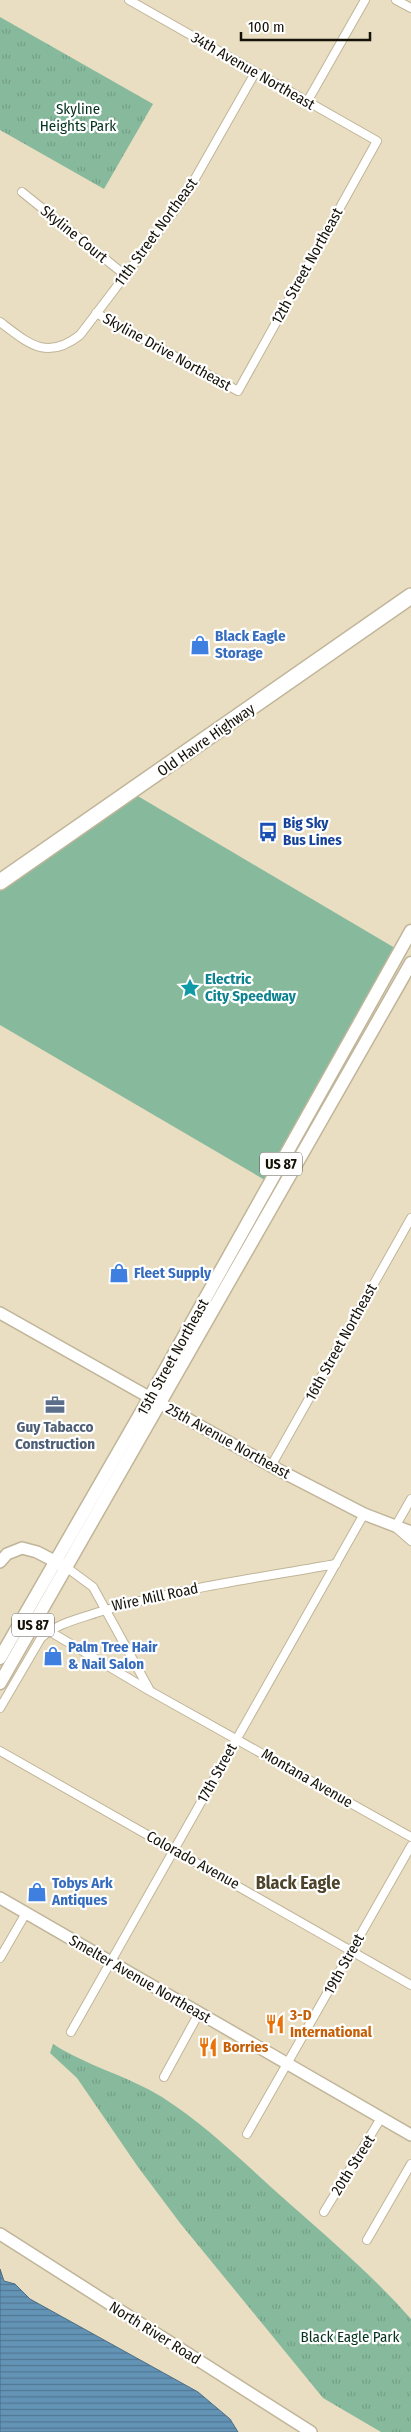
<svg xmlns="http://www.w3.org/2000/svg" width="411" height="2432" viewBox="0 0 411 2432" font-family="'Fira Sans Condensed',sans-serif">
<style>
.grass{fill:#87ba9d}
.park{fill:url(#park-tufts)}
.water{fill:url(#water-rules);stroke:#4c6d82}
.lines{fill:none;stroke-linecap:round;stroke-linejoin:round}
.street-casing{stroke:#c0b599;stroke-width:10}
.secondary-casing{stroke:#c0b599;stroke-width:14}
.primary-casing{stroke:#c0b599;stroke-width:15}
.highway-casing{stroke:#c0b599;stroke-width:18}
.street{stroke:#fff;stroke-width:8}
.secondary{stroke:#fff;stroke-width:11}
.primary{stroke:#fff;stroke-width:12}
.highway{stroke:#fff;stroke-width:15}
.labels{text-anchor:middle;stroke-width:4.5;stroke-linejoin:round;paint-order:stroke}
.shield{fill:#fff;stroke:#5c5952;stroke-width:1}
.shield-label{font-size:14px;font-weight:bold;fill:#161208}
.street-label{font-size:15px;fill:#161208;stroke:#fff}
.park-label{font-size:15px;fill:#03321e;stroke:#fff}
.shop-label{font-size:15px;font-weight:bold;fill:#366cbe;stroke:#fff;text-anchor:start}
.transit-label{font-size:15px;font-weight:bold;fill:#164399;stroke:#fff;text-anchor:start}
.culture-label{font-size:15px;font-weight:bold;fill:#0d838f;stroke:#fff;text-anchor:start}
.service-label{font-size:15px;font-weight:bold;fill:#4e5e75;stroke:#fff}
.food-label{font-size:15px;font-weight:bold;fill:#c56008;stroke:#fff;text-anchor:start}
.quarter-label{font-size:18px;font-weight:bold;fill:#4e442c;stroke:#fff}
</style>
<defs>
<pattern id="park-tufts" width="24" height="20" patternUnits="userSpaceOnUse" patternTransform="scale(1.25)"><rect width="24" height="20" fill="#87ba9d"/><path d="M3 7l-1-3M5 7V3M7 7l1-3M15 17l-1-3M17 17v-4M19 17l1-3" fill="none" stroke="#749f86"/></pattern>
<pattern id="water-rules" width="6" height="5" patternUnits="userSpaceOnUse" patternTransform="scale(1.25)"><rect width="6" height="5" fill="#6394b6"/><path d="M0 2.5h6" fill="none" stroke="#517792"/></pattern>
</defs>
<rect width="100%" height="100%" fill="#e9dec1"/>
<!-- grass -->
<path class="grass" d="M 131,792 L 400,951 L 270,1183 L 0,1025 L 0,881 Z"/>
<!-- park -->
<g class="park">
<path d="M 0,17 L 153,104 L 104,189 L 0,130 Z"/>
<path d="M 53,2044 C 87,2066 128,2076 162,2097 C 209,2127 249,2168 290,2204 C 333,2242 373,2276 411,2319 L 411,2432 L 381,2432 L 323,2398 L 180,2223 L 138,2167 L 77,2078 L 50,2053 Z"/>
</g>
<!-- water -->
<path class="water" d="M 0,2269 L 4,2281 L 15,2284 L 30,2299 L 198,2392 L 230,2419 L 238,2432 L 0,2432 Z"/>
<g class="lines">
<defs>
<g id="street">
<path d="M 396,0 L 411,8"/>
<path d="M 307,102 L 365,0"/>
<path d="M 22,192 L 125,275"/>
<path d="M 96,313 L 238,391 L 377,141 L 129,0"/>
<path d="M 0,322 C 29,344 47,361 80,335 L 184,198 L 255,73"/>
<path d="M 271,1466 L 411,1218"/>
<path d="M 411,1499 L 395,1527 L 411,1541"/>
<path d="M 66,1567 L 93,1587 L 149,1689"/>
<path d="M 49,1631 L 150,1691 L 411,1837"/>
<path d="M 0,1708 L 41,1638 C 57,1623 79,1619 99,1612 C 176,1589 257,1578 336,1564"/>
<path d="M 0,1751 L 411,1985"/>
<path d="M 0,1958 L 26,1913"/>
<path d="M 71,2032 L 364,1514"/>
<path d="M 164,2077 L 199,2013"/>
<path d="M 247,2134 L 411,1846"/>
<path d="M 324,2212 L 381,2118"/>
<path d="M 367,2240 L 411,2164"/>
</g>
<g id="secondary">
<path d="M 0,1313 L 271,1466 L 364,1514 L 411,1532"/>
<path d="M 0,1562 L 7,1554 L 22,1548 L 37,1552 L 64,1566"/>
<path d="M 0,1898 L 411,2135"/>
<path d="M 0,2234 L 311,2432"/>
</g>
<g id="primary">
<path d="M 0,1658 L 150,1397 L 411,931"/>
<path d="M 0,1683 L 411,963"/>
</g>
<path id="highway" d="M 0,882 L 411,596"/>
</defs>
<!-- street casing -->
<use href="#street" class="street-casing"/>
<!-- secondary casing -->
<use href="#secondary" class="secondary-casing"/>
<!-- primary casing -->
<use href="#primary" class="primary-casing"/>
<!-- highway casing -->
<use href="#highway" class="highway-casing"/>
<!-- street -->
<use href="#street" class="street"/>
<!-- secondary -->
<use href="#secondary" class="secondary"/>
<!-- primary -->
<use href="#primary" class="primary"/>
<!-- highway -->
<use href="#highway" class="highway"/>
</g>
<!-- icons -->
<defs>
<symbol id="shop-bare" viewBox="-9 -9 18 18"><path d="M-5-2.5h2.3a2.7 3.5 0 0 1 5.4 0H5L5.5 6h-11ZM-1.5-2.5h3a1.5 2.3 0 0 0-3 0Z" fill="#3f7fe0" stroke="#fff" stroke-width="2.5" paint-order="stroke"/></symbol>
<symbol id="bus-bare" viewBox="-9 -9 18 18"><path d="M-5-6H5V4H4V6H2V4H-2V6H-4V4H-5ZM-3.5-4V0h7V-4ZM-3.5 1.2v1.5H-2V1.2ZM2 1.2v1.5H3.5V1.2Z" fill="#1a4fb4" stroke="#fff" stroke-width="2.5" paint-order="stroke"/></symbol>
<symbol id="sight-bare" viewBox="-9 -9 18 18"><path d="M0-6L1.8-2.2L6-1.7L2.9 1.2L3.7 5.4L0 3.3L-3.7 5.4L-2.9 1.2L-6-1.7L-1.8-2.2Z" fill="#0f9aa8" stroke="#fff" stroke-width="2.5" paint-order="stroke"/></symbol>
<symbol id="office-bare" viewBox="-9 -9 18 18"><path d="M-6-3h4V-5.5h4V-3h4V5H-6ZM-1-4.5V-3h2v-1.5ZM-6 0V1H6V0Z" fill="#5c6f8a" stroke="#fff" stroke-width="2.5" paint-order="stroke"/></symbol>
<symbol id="restaurant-bare" viewBox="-9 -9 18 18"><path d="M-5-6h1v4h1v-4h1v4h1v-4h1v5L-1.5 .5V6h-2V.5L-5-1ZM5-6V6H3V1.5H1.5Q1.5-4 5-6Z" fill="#e8710a" stroke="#fff" stroke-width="2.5" paint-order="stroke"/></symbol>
</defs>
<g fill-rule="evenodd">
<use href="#shop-bare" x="186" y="631" width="28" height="28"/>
<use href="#bus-bare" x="254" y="818" width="28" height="28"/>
<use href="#sight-bare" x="176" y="974" width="28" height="28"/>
<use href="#shop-bare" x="105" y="1259" width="28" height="28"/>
<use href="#office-bare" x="41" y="1391" width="28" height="28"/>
<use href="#shop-bare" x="39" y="1642" width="28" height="28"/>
<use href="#shop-bare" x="23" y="1878" width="28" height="28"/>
<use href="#restaurant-bare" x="261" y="2010" width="28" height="28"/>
<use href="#restaurant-bare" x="194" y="2033" width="28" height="28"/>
</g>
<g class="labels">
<!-- shield labels -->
<g class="shield">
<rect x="260" y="1152.5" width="42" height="23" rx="4"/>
<rect x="12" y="1613.5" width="42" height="23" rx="4"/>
</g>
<g class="shield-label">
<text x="281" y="1169">US 87</text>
<text x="33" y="1630">US 87</text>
</g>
<!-- street labels -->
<g class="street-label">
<text transform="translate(253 71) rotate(30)" y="5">34th Avenue Northeast</text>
<text transform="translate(156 232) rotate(-54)" y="5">11th Street Northeast</text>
<text transform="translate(74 234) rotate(39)" y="5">Skyline Court</text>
<text transform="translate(307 266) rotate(-61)" y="5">12th Street Northeast</text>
<text transform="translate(167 352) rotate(29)" y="5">Skyline Drive Northeast</text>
<text transform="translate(206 740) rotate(-35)" y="5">Old Havre Highway</text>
<text transform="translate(341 1342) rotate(-61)" y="5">16th Street Northeast</text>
<text transform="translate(173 1357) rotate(-61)" y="5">15th Street Northeast</text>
<text transform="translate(228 1441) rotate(29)" y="5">25th Avenue Northeast</text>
<text transform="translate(155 1597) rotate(-12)" y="5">Wire Mill Road</text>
<text transform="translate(217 1773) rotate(-61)" y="5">17th Street</text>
<text transform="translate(307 1778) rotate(30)" y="5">Montana Avenue</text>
<text transform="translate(193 1860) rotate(29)" y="5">Colorado Avenue</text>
<text transform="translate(344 1964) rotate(-61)" y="5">19th Street</text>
<text transform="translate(140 1979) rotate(30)" y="5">Smelter Avenue Northeast</text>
<text transform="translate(353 2165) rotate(-58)" y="5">20th Street</text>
<text transform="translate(155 2333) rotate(32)" y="5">North River Road</text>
</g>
<!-- park labels -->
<g class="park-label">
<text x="78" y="114">Skyline<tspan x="78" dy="17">Heights Park</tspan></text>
<text x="350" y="2342">Black Eagle Park</text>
</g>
<!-- shop labels -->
<g class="shop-label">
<text x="215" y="641">Black Eagle<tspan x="215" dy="17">Storage</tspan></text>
<text x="134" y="1278">Fleet Supply</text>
<text x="68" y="1652">Palm Tree Hair<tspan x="68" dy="17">&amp; Nail Salon</tspan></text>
<text x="52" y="1888">Tobys Ark<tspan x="52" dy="17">Antiques</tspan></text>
</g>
<!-- transit labels -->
<g class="transit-label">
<text x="283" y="828">Big Sky<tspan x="283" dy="17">Bus Lines</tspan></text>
</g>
<!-- culture labels -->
<g class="culture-label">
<text x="205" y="984">Electric<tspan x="205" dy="17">City Speedway</tspan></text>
</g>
<!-- service labels -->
<g class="service-label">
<text x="55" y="1432">Guy Tabacco<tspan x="55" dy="17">Construction</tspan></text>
</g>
<!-- food labels -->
<g class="food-label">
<text x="290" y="2020">3-D<tspan x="290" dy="17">International</tspan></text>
<text x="223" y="2052">Borries</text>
</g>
<!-- quarter labels -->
<g class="quarter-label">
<text x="298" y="1889">Black Eagle</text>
</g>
</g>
<!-- scale -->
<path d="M241 32v8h129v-8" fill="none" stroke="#161208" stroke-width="2.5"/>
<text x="248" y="32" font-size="15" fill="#161208" stroke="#ffffff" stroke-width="4" paint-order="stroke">100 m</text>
</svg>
